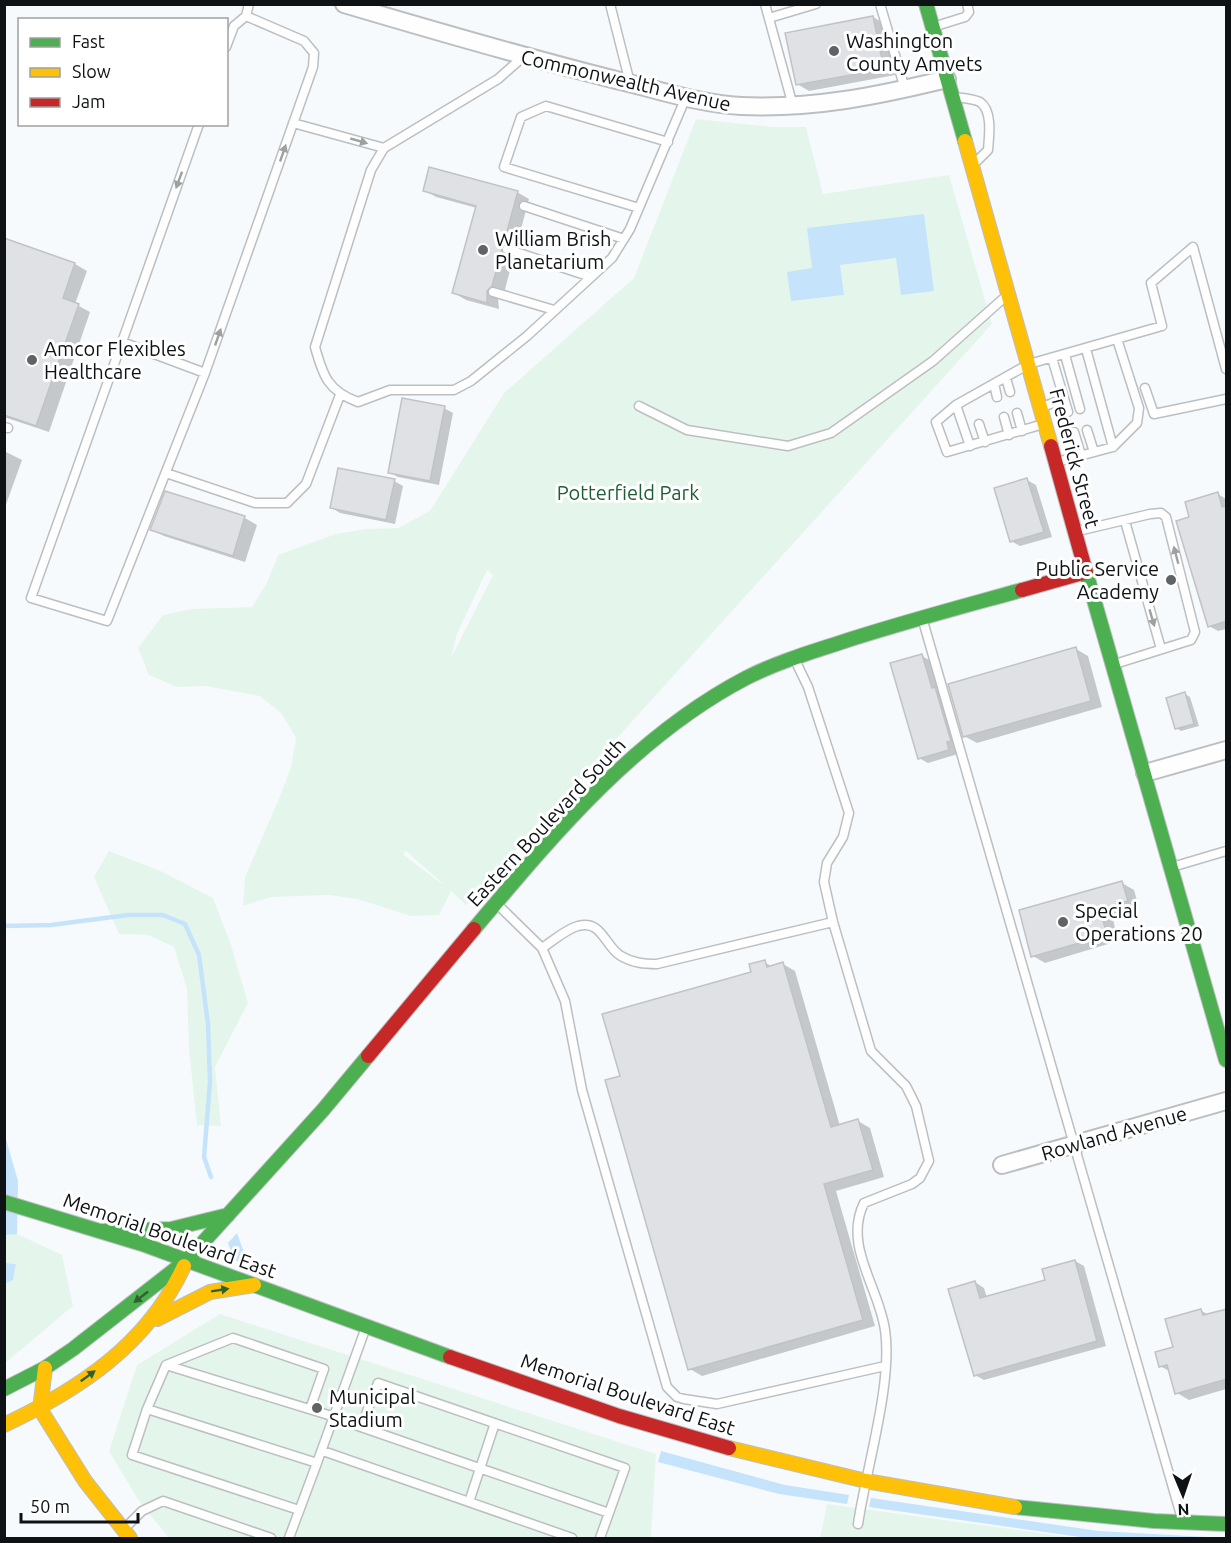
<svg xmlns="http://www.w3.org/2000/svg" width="1231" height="1543" viewBox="0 0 1231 1543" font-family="Ubuntu,sans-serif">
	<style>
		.green { fill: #e4f6eb; fill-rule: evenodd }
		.water { fill: #c5e4fb }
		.shadow { fill: #0003 }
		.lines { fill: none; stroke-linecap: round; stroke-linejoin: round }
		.stream { stroke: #c5e4fb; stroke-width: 4.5 }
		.building { fill: #e0e1e5; stroke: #c1c2c5; stroke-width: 1.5 }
		.lane-casing { stroke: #bcbfc1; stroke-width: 11 }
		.street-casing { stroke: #bcbfc1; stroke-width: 20 }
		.fast-casing { stroke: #bcbfc1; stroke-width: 16 }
		.slow-casing { stroke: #bcbfc1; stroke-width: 16 }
		.jam-casing { stroke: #bcbfc1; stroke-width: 16 }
		.lane { stroke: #fefeff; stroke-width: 8 }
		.street { stroke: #fefeff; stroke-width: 16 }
		.fast { stroke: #4caf50; stroke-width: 14 }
		.slow { stroke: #ffc107; stroke-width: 14 }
		.jam { stroke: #c62828; stroke-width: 14 }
		.oneway { fill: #9ea0a1 }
		.oneway2 { fill: #2e6032 }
		.poi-dot { fill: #606366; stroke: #fff; stroke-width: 2 }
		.labels { text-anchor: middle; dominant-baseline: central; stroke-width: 6; stroke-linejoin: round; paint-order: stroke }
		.poi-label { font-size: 20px; fill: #0f1215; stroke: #fff; text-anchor: start }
		.street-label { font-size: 20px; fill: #0f1215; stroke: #fff }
		.park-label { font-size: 20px; fill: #1e5e36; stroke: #fff }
	</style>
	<rect width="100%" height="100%" fill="#f7fafd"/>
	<!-- green -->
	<path class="green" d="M696 119 773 127H806L823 194 949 175 992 324 466 905 451 891 439 915 411 916 357 899 329 895 271 897 243 906 245 877 281 794 291 767 296 738 282 714 260 696 205 686 177 687 149 675 138 648 163 615 192 609 252 607 267 583 278 555 336 534 365 529 398 528 430 511 504 393 634 278ZM487 570 493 575 451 658 457 634ZM405 850 442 883V884L404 855Z
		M109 851 163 872 213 898 231 945 248 1003 215 1067 221 1126 197 1125 189 1050 187 989 174 947 148 935 119 934 94 877Z
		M5 1234H17L62 1255 73 1306 5 1363V1284L13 1279 16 1264 6 1263Z
		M220 1314 656 1454 651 1538H169L139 1501 109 1451 137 1365Z
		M827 1504 1076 1538H820Z"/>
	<!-- water -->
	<path class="water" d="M924 214 934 291 901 295 896 258 840 265 844 295 791 301 787 272 812 268 807 228Z
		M4 1132 18 1181 17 1234 5 1235 6 1263 16 1264 13 1280 5 1284Z
		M237 1233 248 1264 234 1260 228 1243Z
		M661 1451 785 1485 849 1495 847 1504 779 1494 658 1462Z
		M871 1498 1099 1531 1226 1538H1087L869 1507Z"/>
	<!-- shadow -->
	<path class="shadow" d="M873 17 885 24 895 75 809 91 797 84Z
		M424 190 517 192 529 199 504 293 498 298 499 309 466 300 454 293 477 208 436 197Z
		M4 240 75 264 87 271 75 304 90 312 49 432 4 417Z
		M444 408 453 413 439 485 398 477 389 472Z
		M4 451 22 460 4 510Z
		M1027 480 1036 485 1052 537 1020 546 1011 541Z
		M394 481 403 486 395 524 340 513 332 508Z
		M166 493 245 518 257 525 245 562 164 536 152 530Z
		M1218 494 1226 499V629L1218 631 1209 626 1191 518Z
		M1076 649 1088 656 1102 707 977 743 964 736Z
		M922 656 931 661 958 754 928 763 919 758Z
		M1185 694 1190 697 1199 726 1181 731 1176 728Z
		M1122 883 1134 890 1139 908 1112 915 1118 941 1045 963 1033 956Z
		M764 962 773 967 783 964 795 971 840 1126 858 1121 870 1128 884 1177 836 1191 875 1326 702 1376 690 1369 622 1077Z
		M1075 1261 1084 1266 1106 1346 984 1380 975 1375V1282L984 1288 987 1298 1047 1281Z
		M1200 1310 1209 1315 1226 1310V1389L1189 1400 1177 1393 1171 1372 1160 1366Z"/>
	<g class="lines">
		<!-- stream -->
		<path class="stream" d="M4 926 51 925 128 915H163L185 924 199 955 208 1024 210 1082 204 1157 211 1177"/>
	</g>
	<!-- building -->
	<path class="building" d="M873 16 884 69 796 85 785 33Z
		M429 167 518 191 492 286 487 291V303L452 293 476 206 423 191Z
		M4 238 75 263 63 298 79 304 36 426 4 415Z
		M402 398 445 406 430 481 388 473Z
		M338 468 395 479 386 520 330 508Z
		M1027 478 1044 532 1010 542 994 488Z
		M165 491 245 516 233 556 150 530Z
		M1218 492 1222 507 1227 506V621L1208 627 1176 521 1189 517 1185 502Z
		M1076 647 1091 701 963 737 948 684Z
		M922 654 932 688 935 687 951 741 947 742 949 750 918 759 890 663Z
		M1185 692 1194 724 1175 729 1166 698Z
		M1122 881 1128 901 1100 909 1107 935 1031 957 1019 910Z
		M765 960 767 967 783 962 831 1127 858 1119 873 1170 824 1184 863 1320 688 1370 605 1080 620 1076 602 1014 751 972 749 964Z
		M1075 1260 1097 1341 974 1376 948 1289 975 1281 980 1298 1045 1280 1042 1269Z
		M1201 1309 1203 1315 1227 1309V1379L1175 1394 1167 1365 1159 1367 1155 1352 1173 1347 1165 1319Z"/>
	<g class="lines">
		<!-- lane casing -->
		<g class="lane-casing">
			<path id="lane" d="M610 4 630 83
				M765 4 793 106
				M880 4 905 89
				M769 18 816 4
				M936 26 965 17 969 12 967 4
				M226 47 234 26 246 16 249 4
				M523 57 498 79 384 148 371 170 315 347C323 376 328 391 358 402L390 390H454L471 381 527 336 612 258 630 229 686 97
				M955 97C963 98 974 99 980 102 993 111 989 137 988 150L974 164
				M293 123 384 148
				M199 124 122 342 205 373 313 67 314 53 304 41 246 16
				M524 206 624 239
				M639 208 504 167 521 117 546 106 668 142
				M507 249 591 277
				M493 292 554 310
				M122 342 31 598 107 621 205 373
				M1065 355 1080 409
				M1052 358 1068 412
				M1006 378 1010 392
				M994 384 997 397
				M1145 388 1154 414 1226 399
				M956 405 970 446
				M639 406 687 430 788 446 831 433 933 361 1005 297
				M1042 407 1064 399
				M1017 413 1022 431
				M1004 417 1009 435
				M979 424 985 442
				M1040 425 947 452 936 422 956 405 1029 364 1162 326 1151 283 1193 247 1226 369
				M4 427 8 428
				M1087 430 1094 452
				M1074 432 1081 455
				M1113 447 1137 423 1139 408 1117 339
				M1057 462 1113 447 1086 349
				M166 473 255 503H287L306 484 340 395
				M1125 521 1161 649
				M1078 531 1150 514 1161 513 1166 517 1195 632 1191 640 1115 664
				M923 621 1182 1519
				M795 660 808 687 849 813 843 837 827 863 824 882 833 922 871 1051 906 1086 916 1106 929 1161 920 1178 912 1184 864 1203C843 1246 879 1287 885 1330 893 1382 866 1469 858 1524
				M1172 867 1226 851
				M497 904 542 948 565 1001 582 1090 667 1387 677 1397 684 1399 717 1404 885 1366
				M542 948C553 941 566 929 578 926 602 919 605 947 621 956 633 963 644 964 657 964L833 922
				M166 1365 335 1417 361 1427 609 1513 625 1468 378 1383 361 1427
				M147 1409 317 1463 366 1327
				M323 1451 572 1538
				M469 1502 495 1423
				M299 1510 132 1455 147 1409 166 1365 233 1338 324 1369 310 1409
				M125 1528 142 1511 163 1501 271 1538
				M289 1538 317 1463
				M600 1538 609 1513"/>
		</g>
		<!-- street casing -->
		<g class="street-casing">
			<path id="street" d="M344 4C435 31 525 57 616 80 656 89 699 104 741 106 814 109 877 96 947 79
				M1145 773 1226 750
				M1002 1165 1226 1101"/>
		</g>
		<!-- fast casing -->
		<g class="fast-casing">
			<path id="fast" d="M926 4 965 141
				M1086 572 1226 1060
				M474 929C554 834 635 736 746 678 775 663 808 653 839 643 900 623 961 607 1022 590
				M4 1202 142 1244 450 1357
				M101 1231 171 1229 228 1215
				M4 1389 45 1368 73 1349 187 1260 323 1110 368 1056
				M1015 1507 1154 1521 1226 1524"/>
		</g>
		<!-- slow casing -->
		<g class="slow-casing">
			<path id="slow" d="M965 141 1051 446
				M157 1319 210 1292 254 1285
				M45 1368 40 1409 85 1481 130 1538
				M4 1425C80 1389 148 1344 184 1266
				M729 1448 866 1481 1015 1507"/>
		</g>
		<!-- jam casing -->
		<g class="jam-casing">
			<path id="jam" d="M1022 590 1086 572 1051 446
				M368 1056 474 929
				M450 1357 619 1416 729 1448"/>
		</g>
		<!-- lane -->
		<use href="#lane" class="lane"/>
		<!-- street -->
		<use href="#street" class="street"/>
		<!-- fast -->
		<use href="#fast" class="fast"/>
		<!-- slow -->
		<use href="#slow" class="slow"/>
		<!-- jam -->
		<use href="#jam" class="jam"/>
	</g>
	<!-- one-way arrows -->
	<defs><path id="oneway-solid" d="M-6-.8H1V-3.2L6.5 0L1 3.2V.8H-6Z" transform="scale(1.5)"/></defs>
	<g class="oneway">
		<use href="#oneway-solid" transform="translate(359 141) rotate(16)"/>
		<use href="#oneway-solid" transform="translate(283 153) rotate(-71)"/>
		<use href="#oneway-solid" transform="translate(179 180) rotate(110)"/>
		<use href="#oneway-solid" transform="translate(218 337) rotate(-71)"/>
		<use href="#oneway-solid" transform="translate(1176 555) rotate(-105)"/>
		<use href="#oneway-solid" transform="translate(1152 618) rotate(74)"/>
	</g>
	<g class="oneway2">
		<use href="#oneway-solid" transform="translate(220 1290) rotate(-9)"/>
		<use href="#oneway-solid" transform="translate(141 1297) rotate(142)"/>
		<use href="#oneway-solid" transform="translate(88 1376) rotate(-36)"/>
	</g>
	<!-- markers -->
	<g class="poi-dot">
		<circle cx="834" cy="51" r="6"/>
		<circle cx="483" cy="250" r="6"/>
		<circle cx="32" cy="360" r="6"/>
		<circle cx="1171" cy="580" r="6"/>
		<circle cx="1063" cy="922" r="6"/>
		<circle cx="317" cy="1408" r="6"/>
	</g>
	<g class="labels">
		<!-- poi labels -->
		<g class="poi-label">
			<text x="846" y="40">Washington<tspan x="846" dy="23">County Amvets</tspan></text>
			<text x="495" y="238">William Brish<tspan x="495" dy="23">Planetarium</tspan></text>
			<text x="44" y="348">Amcor Flexibles<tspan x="44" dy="23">Healthcare</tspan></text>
			<text x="1159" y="568" text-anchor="end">Public Service<tspan x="1159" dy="23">Academy</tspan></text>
			<text x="1075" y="910">Special<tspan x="1075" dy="23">Operations 20</tspan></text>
			<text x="329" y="1396">Municipal<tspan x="329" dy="23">Stadium</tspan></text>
		</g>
		<!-- street labels -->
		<g class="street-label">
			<text transform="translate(626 80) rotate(13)">Commonwealth Avenue</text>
			<text transform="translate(1075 458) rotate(75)">Frederick Street</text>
			<text transform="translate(546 822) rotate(-47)">Eastern Boulevard South</text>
			<text transform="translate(1114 1133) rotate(-16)">Rowland Avenue</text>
			<text transform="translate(170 1235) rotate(19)">Memorial Boulevard East</text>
			<text transform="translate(628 1394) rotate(18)">Memorial Boulevard East</text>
		</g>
		<!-- park labels -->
		<g class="park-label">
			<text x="628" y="492">Potterfield Park</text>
		</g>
	</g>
	<!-- border -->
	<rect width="1231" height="1543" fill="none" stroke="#0f1215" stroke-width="12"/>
	<!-- legend -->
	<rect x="18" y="18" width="210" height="108" fill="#ffffff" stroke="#9fa0a1" stroke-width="1.5"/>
	<rect x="30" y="38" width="30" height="9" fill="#4caf50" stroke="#9fa0a1" stroke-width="1.5"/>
	<text x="72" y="48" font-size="18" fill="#0f1215">Fast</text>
	<rect x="30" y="68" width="30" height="9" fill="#ffc107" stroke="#9fa0a1" stroke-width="1.5"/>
	<text x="72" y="78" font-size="18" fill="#0f1215">Slow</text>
	<rect x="30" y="98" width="30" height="9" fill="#c62828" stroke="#9fa0a1" stroke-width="1.5"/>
	<text x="72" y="108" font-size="18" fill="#0f1215">Jam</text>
	<!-- north arrow -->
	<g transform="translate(1183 1495) rotate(178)" stroke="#ffffff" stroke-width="4.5" paint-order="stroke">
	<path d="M0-4.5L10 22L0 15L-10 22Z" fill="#0f1215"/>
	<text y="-9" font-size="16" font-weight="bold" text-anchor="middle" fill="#0f1215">N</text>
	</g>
	<!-- scale -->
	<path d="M21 1513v9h117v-9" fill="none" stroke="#0f1215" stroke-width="3"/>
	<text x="30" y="1513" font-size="18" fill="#0f1215" stroke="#ffffff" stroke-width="4.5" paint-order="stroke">50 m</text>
</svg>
